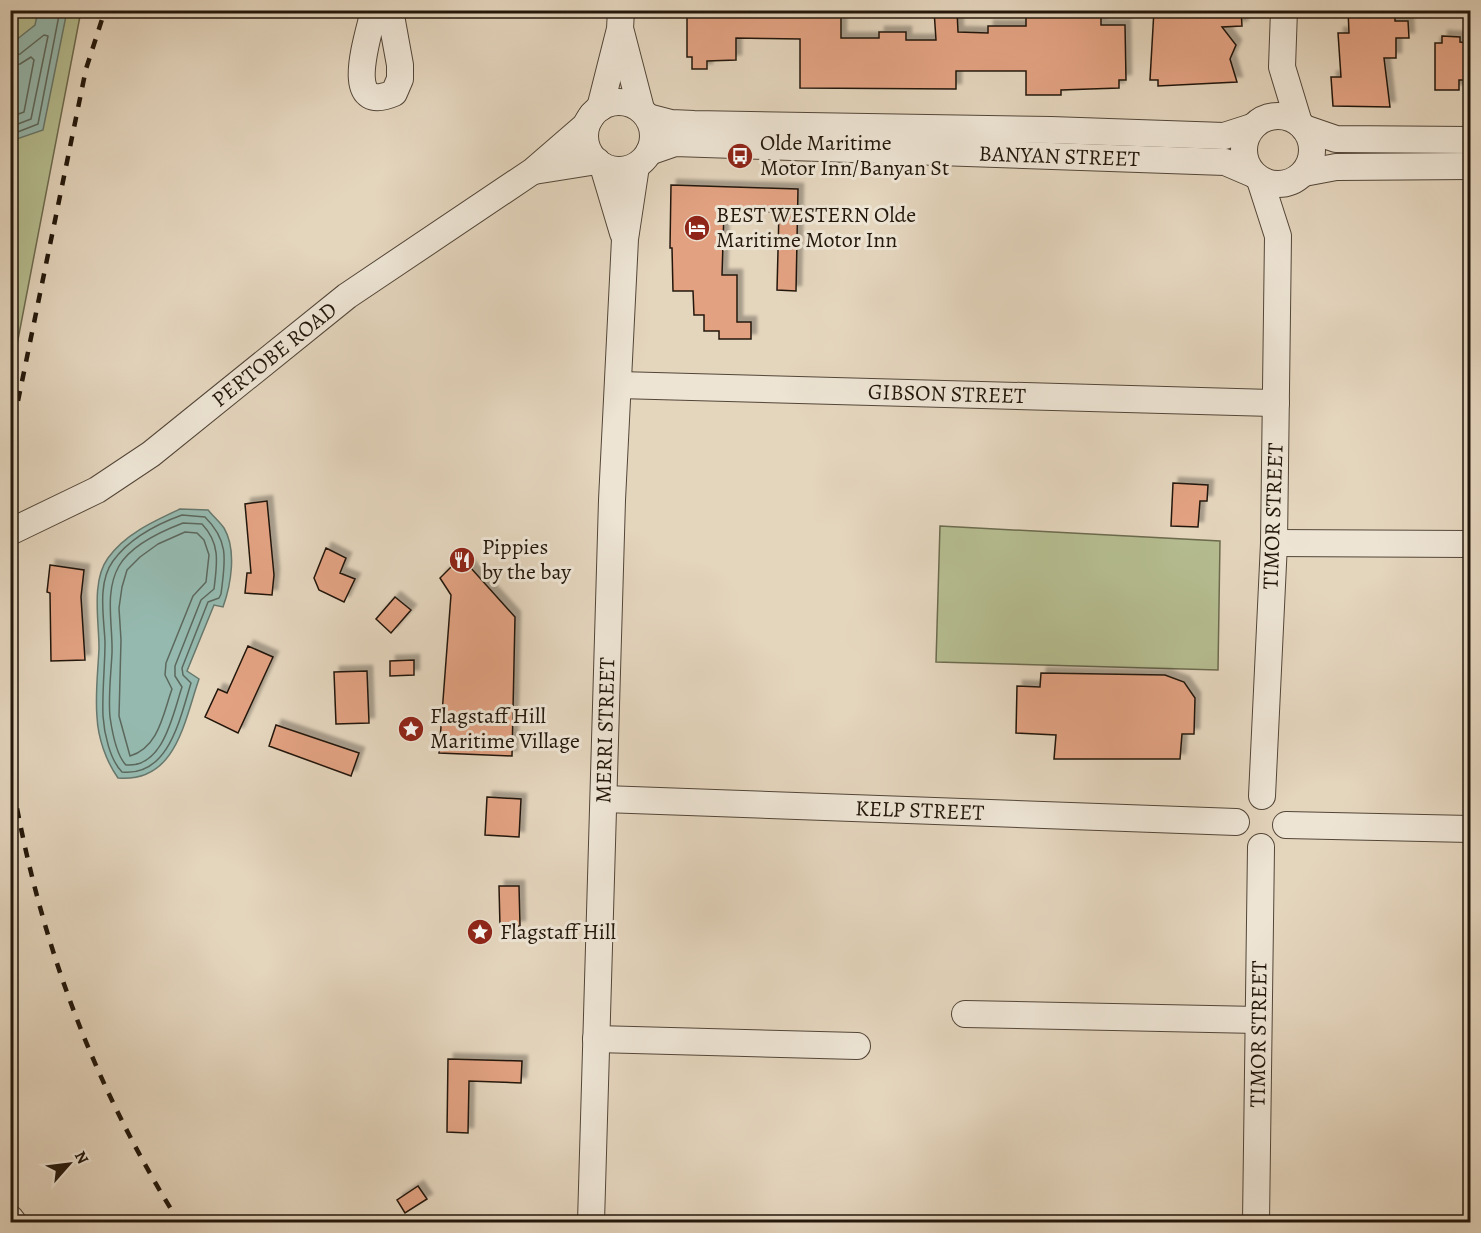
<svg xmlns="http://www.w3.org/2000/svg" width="1481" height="1233" viewBox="0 0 1481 1233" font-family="Alegreya,serif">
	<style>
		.green { fill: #b5bd90; stroke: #6c6a4e; stroke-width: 1.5 }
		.water { fill: #95b9af; stroke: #67786d; stroke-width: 1.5 }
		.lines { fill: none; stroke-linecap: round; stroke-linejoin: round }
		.shore { stroke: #5c685d; stroke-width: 1.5 }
		.building { fill: #e2a282; stroke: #23170b; stroke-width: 1.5; filter: url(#shadow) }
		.minor-casing { stroke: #534638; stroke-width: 28 }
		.minor { stroke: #ede4d4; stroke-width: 26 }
		.rail { stroke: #23170b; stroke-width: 4.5; stroke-dasharray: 10 10; stroke-linecap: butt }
		.labels { text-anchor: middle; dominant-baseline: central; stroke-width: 6; stroke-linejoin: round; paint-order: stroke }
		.poi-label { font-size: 22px; fill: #23170b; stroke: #ede4d4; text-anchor: start }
		.street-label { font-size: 22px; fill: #23170b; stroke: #ede4d4 }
	</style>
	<defs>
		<filter id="shadow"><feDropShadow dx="5.5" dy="-5.5" stdDeviation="1.5" flood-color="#0004"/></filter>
	</defs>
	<rect width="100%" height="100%" fill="#e4d5bd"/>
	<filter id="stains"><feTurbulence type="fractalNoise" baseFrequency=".00333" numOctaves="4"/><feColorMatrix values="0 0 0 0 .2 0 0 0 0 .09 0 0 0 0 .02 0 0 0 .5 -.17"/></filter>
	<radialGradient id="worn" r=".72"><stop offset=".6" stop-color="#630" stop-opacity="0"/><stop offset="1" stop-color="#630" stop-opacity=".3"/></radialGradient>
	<!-- green -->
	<path class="green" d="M11 11H81L11 376Z
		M940 526 1220 541 1218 670 936 662Z"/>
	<!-- water -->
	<path class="water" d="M38 11H67L43 130 11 141V44L35 25Z
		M180 509 208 510C213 516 220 522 224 528 237 550 231 585 223 607L214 605 187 671 199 679C184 722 176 783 118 778 106 761 98 738 97 717 95 695 98 671 99 648 99 621 91 581 108 558 125 534 154 521 180 509Z"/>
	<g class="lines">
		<!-- shore -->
		<path class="shore" d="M10 56 20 54 44 35 48 36 31 119 10 127
			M10 65 20 64 31 57 34 60 24 112 10 117
			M10 135 38 124 60 10
			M182 515 205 517C230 542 225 561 221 594L219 598 208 602 182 668 183 675 191 683C180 718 169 777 122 772 110 760 104 733 103 716 102 692 105 667 105 642 104 617 97 583 113 561 129 539 157 524 182 515Z
			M183 523 202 524C221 544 217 564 214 589L201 600 175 666V676L182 687C173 713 164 768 126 765 116 755 112 731 110 717 108 697 111 674 112 653 113 625 104 592 119 566 131 545 162 531 183 523Z
			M185 532 197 533 204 540 209 555 206 582 193 596 166 663 165 675 172 689C163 714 159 747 130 756L119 716 121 640 119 608 122 587 127 570 140 557 158 544Z"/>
	</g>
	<!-- building -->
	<path class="building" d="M687 10H841V38H879V32H906V40H936L934 10H957L958 32 988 33V26H1026V10H1101V25H1125L1126 80H1119V88L1061 90V95H1026V71H956V89L800 88V39L736 38V60L707 61V69H692V57H687Z
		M1154 10H1241L1242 26 1222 27 1236 45 1230 59 1237 82 1158 86V80H1150Z
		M1348 10H1395V21H1408L1409 38H1396V58H1384L1390 107 1333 106 1331 77H1341L1338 33H1349Z
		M1442 36 1460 37V42L1468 43V80H1459V90H1435V43H1442Z
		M671 185 798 189 796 291 777 290 779 212 724 211 722 275H737V322H751V339H719V331H704V315H694L693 291H673L672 248H670Z
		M1173 483 1208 485 1207 501H1200L1198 527 1171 526Z
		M267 501 274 575 272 595 245 593 247 573H251L245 504Z
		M326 548 346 558 340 573 355 579 344 602 319 590 314 578Z
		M461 557 515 617 512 756 439 753 451 595 440 578Z
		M50 565 84 570 81 597 85 660 51 661 50 593 47 592Z
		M395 597 411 610 391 633 376 619Z
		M248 646 273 657 238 733 205 717 218 689 227 693Z
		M414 660V675L390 676V661Z
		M367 671 369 723 336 724 334 672Z
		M1041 673 1165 675 1184 682 1195 698 1194 734H1182L1180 759H1054L1056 735 1016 733 1017 686 1040 687Z
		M276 725 359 753 351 776 269 746Z
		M487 797 521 799 519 837 485 835Z
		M499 886H519L520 926 500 927Z
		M448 1059 522 1061 521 1083 469 1081 468 1133 447 1132Z
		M418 1186 427 1199 405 1213 397 1200Z"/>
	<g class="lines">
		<!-- minor casing -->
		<g class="minor-casing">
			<g id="minor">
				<path d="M374 10C370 32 339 117 394 93L400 79V65L390 10"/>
				<path d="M1284 10 1282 67 1299 123"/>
				<path d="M621 32 641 109"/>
				<circle cx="619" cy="136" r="34"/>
				<path d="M600 108 620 29 621 10"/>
				<circle cx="1278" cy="150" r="34"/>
				<path d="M648 117 671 123 694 124 1051 130 1224 136 1252 127"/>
				<path d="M1304 128 1336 139 1470 140"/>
				<path id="s1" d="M649 152 675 143 1225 162 1253 174"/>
				<path d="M603 166 623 233"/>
				<path d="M534 171 597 161"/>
				<path d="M1304 173 1336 167 1470 166"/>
				<path d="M1260 180 1278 236 1274 543 1262 796"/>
				<path id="s2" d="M619 385 1276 403"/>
				<path id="s3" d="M10 532 97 490 151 454 347 296 533 171 585 126 592 115"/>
				<path d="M1274 543 1470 544"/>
				<path id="s4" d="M604 799 1236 822"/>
				<path d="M1286 825 1470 829"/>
				<path d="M965 1014 1258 1020"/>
				<path d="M596 1039 857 1046"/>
				<path d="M10 1218 13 1222"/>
				<path id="s5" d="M591 1222 612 500 625 239 636 166"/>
				<path id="s6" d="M1256 1222 1261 847"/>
			</g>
		</g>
		<!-- minor -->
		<use href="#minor" class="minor"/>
		<!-- rail -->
		<path class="rail" d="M10 440 86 69 105 10
			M10 769C37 934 90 1080 179 1222"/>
	</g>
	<!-- icons -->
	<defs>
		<g id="bus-disc" transform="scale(1.35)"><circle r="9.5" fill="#8f2418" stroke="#ede4d4"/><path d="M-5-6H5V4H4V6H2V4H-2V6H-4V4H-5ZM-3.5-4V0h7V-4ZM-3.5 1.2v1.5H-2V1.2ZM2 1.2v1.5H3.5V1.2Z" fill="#fff"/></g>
		<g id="hotel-disc" transform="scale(1.35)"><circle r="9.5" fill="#8f2418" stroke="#ede4d4"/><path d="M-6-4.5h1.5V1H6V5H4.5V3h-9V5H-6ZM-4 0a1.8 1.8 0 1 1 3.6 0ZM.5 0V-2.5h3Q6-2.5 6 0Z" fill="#fff"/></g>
		<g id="restaurant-disc" transform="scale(1.35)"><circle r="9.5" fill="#8f2418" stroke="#ede4d4"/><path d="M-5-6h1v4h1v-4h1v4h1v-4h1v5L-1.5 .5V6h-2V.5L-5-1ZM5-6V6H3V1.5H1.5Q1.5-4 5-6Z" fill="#fff"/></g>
		<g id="sight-disc" transform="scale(1.35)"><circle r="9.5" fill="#8f2418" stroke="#ede4d4"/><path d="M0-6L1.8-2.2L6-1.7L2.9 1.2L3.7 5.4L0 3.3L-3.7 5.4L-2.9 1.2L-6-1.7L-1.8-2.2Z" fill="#fff"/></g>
	</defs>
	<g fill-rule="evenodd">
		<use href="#bus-disc" x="740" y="156"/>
		<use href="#hotel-disc" x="697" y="228"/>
		<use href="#restaurant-disc" x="462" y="560"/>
		<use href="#sight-disc" x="411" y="729"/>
		<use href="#sight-disc" x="480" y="932"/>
	</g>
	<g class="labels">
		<!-- poi labels -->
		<g class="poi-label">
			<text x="760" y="143">Olde Maritime<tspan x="760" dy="25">Motor Inn/Banyan St</tspan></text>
			<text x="716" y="215">BEST WESTERN Olde<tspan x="716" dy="25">Maritime Motor Inn</tspan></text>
			<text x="482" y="547">Pippies<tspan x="482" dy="25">by the bay</tspan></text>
			<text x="430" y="716">Flagstaff Hill<tspan x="430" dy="25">Maritime Village</tspan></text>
			<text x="500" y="932">Flagstaff Hill</text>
		</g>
		<!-- street labels -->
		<g class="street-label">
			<text stroke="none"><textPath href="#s1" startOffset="412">BANYAN STREET</textPath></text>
			<text stroke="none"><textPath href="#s3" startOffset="320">PERTOBE ROAD</textPath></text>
			<text stroke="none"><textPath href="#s2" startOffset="328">GIBSON STREET</textPath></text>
			<text transform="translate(1273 516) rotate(-88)">TIMOR STREET</text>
			<text stroke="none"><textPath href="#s5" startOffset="492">MERRI STREET</textPath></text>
			<text stroke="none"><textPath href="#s4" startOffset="316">KELP STREET</textPath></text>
			<text stroke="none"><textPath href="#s6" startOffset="188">TIMOR STREET</textPath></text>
		</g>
	</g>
	<!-- margin -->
	<rect width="1481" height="1233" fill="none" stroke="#e4d5bd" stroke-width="36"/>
	<rect x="12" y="12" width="1457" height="1209" fill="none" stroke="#23170b" stroke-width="3"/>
	<rect x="18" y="18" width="1445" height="1197" fill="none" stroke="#23170b" stroke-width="1.5"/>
	<!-- north arrow -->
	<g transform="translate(69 1164) rotate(62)" stroke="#ede4d4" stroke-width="4.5" paint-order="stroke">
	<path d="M0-4.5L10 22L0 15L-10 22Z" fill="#23170b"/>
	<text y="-9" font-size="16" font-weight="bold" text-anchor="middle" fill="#23170b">N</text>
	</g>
	<rect width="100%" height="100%" filter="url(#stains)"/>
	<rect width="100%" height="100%" fill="url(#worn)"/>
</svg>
